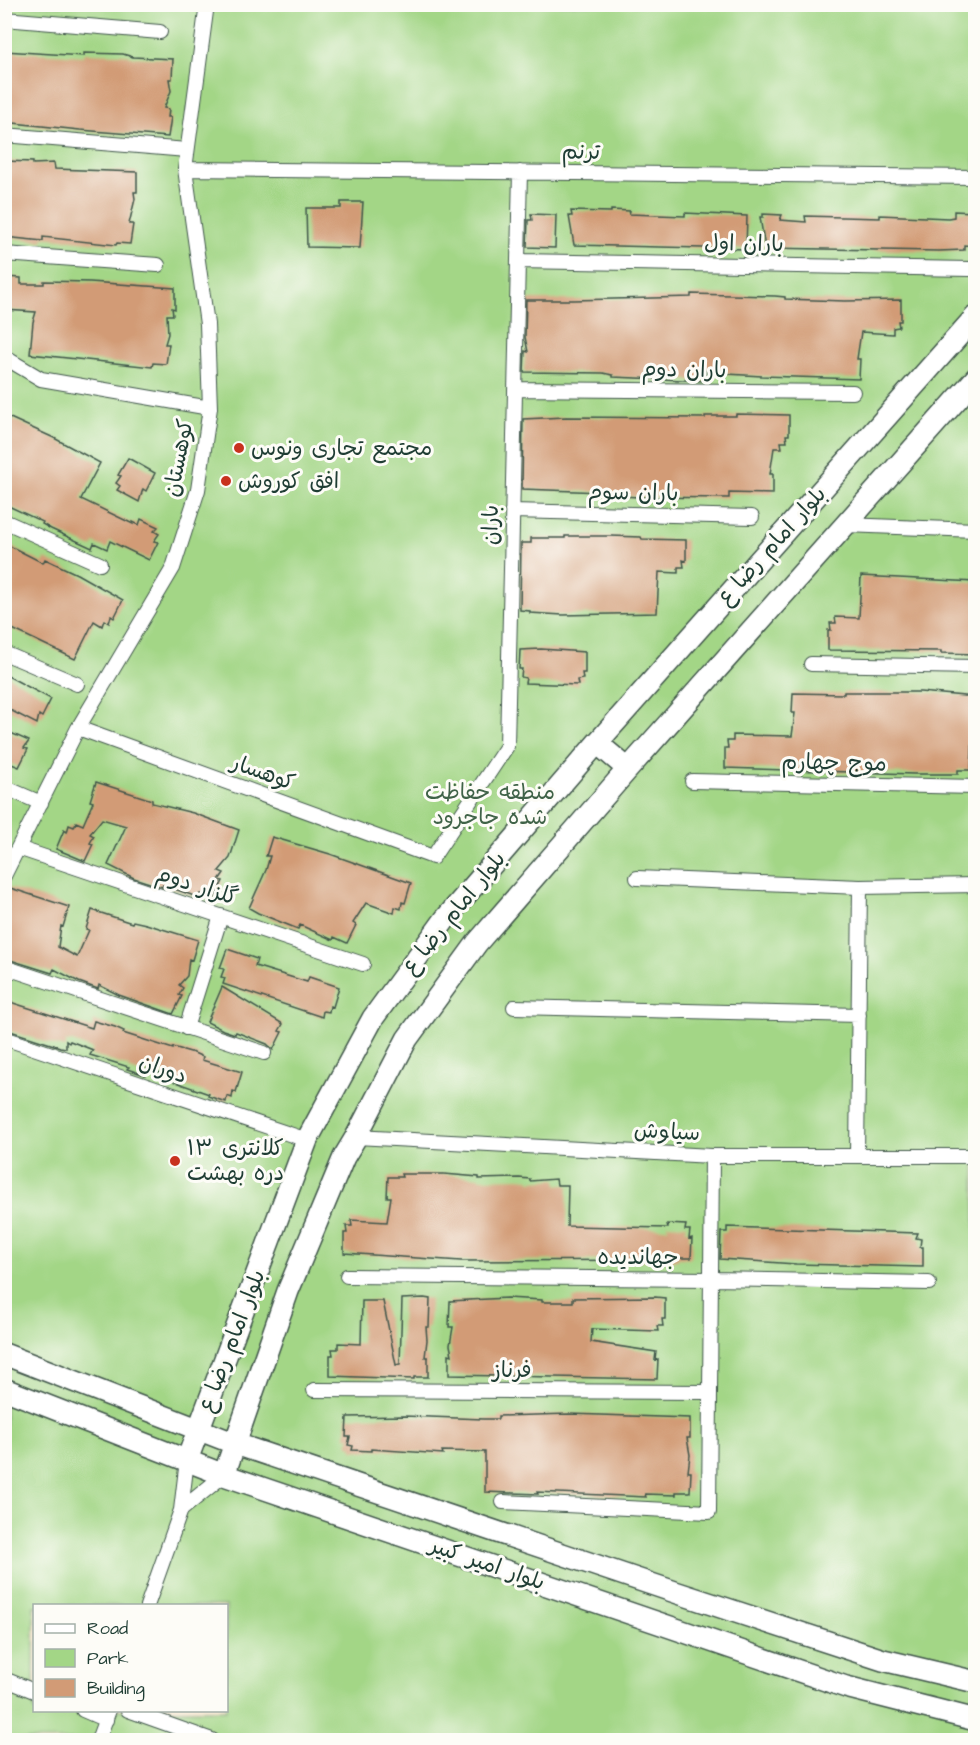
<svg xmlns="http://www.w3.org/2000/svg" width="980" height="1745" viewBox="0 0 980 1745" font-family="'Architects Daughter','Playpen Sans Arabic',sans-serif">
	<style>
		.green { fill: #a3d686; stroke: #618a5d; stroke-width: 1.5; fill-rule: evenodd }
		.building { fill: #d29b76 }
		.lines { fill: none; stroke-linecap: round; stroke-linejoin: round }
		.minor-casing { stroke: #3f554a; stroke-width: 16 }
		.primary-casing { stroke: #3f554a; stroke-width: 24 }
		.minor { stroke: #fff; stroke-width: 14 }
		.primary { stroke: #fff; stroke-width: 21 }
		.poi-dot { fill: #c8321e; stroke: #fdfcf7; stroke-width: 2 }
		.labels { text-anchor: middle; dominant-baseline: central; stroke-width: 6; stroke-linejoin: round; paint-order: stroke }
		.street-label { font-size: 22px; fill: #1f3d34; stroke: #fdfcf7 }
		.poi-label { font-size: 22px; fill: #1f3d34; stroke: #fdfcf7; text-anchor: start }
		.park-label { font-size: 22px; fill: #406348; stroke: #fdfcf7 }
	</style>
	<rect width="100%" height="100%" fill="#fdfcf7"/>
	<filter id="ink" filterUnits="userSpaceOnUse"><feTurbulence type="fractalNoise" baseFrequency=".0167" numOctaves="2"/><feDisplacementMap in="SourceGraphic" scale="12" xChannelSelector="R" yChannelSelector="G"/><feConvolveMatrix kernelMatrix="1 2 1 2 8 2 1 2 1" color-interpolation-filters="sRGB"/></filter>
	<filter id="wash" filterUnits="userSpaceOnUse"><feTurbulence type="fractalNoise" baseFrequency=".008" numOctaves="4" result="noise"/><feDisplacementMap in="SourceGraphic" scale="24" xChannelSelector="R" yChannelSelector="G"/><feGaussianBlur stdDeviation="1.35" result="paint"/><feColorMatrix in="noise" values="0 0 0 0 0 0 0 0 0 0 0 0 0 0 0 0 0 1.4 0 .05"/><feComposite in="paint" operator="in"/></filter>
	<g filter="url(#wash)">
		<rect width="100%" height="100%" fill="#f3e0c5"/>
		<!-- green -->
		<path class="green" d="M5 5H975V1740H5ZM34 1606H226V1710H34Z"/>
		<g id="blocks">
			<!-- building -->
			<path class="building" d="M4 51 84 56V53L123 54 133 57 173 59 172 79H169L171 91 164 108 169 109 168 117H171L168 137 80 130 4 122Z
				M4 161 33 162V164L54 163 55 169 137 172V192H134L135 199 129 224H133L130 244 117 243 116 245 43 237V241L4 237Z
				M341 202H363L360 248 307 247 306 208H341Z
				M611 210 630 211 629 214 685 216V213L747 216 746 249 574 245 569 216H572L571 211 611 212Z
				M954 211 973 212 971 217 975 218V246L964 245V250L939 251 765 248 760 217H763V214L782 215 780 220 806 222 805 216 880 218V215L948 218 954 217Z
				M531 214 556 215 555 248 527 247 528 220H532Z
				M4 277 21 278V284H44V281L90 282 175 288V309L172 308 173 315H167L168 334 165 344H169L166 364 153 363 152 367 30 354 33 322 36 312 4 310Z
				M691 294 775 296 785 297V299L845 301 901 300V321H898L899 327 893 328V334L861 332 857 359H860L859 379 762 376 727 374 726 371 706 370V381L613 377V375L603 373 524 372 525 351 528 352 525 337 526 300H574L691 297Z
				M736 414 789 415V435H786L787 442H781L782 448H774L770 474H773V494L729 493V498L639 497 603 495 602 492 522 489 523 419 566 417 705 418V416H736Z
				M8 417 54 438 100 463 81 499 133 524V522L139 525 141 519 158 527 154 531 159 534 154 541 158 542 149 560 110 541 107 549 94 543 92 548 51 529 42 524 43 522 4 504V423Z
				M128 458 155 473 146 491 143 489 139 502 117 490 120 486 116 483 121 476 118 475Z
				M565 536H611L641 537 642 539 686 540V561L683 560 684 567H678V573L659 572 657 613 563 615 530 613V611L520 610 521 543H531V538H565Z
				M4 543 43 563 45 559 77 574 123 600 114 618 111 616 109 623 104 620 102 626 94 621 75 659 4 625Z
				M861 576 975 582V654L941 653V651L828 650V630H831L830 623H836L835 617 859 618Z
				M541 649 585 652V673H582L583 679 577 680 578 685 525 683 526 678 521 677 522 669H519L520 650Z
				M4 674 51 699 42 717 39 715 37 724 4 707Z
				M844 692H920L975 697V730H973L971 770H958V774H914L725 768V748H728L727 741H733V735L792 736 795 713H792L793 693 844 694Z
				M4 730 29 741 24 748 28 749 19 767 4 761Z
				M96 782 152 800V803L193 813 239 830 230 858 219 871 224 873 219 880 223 881 214 899 201 894 200 898 163 885 162 887 134 878 108 865 126 826 102 819 90 834 94 836 90 843 93 844 85 861 56 849 64 830 67 832 69 825 74 827 76 822 83 825 93 802 90 801Z
				M272 837 330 854 411 883 405 903 402 902 401 909 395 907 394 913 366 903 353 923 356 925 347 943 334 937 333 940 300 925 298 929 258 913 249 908 266 870 270 856H266Z
				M4 886 69 907 63 927 61 926 58 947 77 957 89 930 86 929 92 910 132 923 133 921 146 924 198 940 192 960 189 959 187 976 179 985 183 988 179 995 182 996 173 1014 119 995 99 985 98 989 79 982 54 969 52 973 4 958Z
				M227 949 257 959 255 966 307 982 309 977 339 987 333 1007 330 1006 329 1012 323 1011 322 1017 223 984 225 978 221 977 224 969 220 968Z
				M222 987 283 1024 279 1031 282 1032 273 1050 267 1044 236 1032 235 1034 223 1030 207 1022Z
				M7 1001 92 1028 94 1021 115 1027 124 1031 123 1033 173 1049V1047L194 1053 203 1057 202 1060 242 1072 236 1092 233 1091 232 1098 227 1096 226 1102 208 1096 209 1094 169 1080 172 1076 147 1069 145 1075 127 1069 129 1067 90 1055 93 1050 70 1041 69 1043 66 1041V1048L60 1047 4 1029V1010Z
				M401 1174H444L479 1177V1179L519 1178 530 1179V1181L556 1179 557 1185H568L567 1226 668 1228 667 1224 686 1225 685 1230H690L689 1239 692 1238 691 1258H678V1260L461 1261 344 1253V1233H347L346 1226H352L351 1220 387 1222 391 1197H387L388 1177H402Z
				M727 1227 918 1233 916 1238 921 1239 920 1247H923V1267L796 1264 720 1259 721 1232H727Z
				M655 1297 665 1298V1319H662L663 1326H657L658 1331 592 1329 591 1342 656 1352 655 1360 658 1359 657 1379 449 1375V1354L452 1355 450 1345 453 1327H449L450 1301 507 1298 542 1300V1302H573V1298Z
				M424 1298 430 1299 429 1327H426L427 1340 425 1357H428V1377H414V1379L330 1376V1355H333L332 1349H338V1343L361 1344 362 1301H383L396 1365 400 1364 402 1299Z
				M570 1414 690 1418V1438H687L690 1455 688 1472H691L690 1492H676V1495L645 1494 646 1497 537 1492 538 1494 485 1492V1452L442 1451 443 1454 371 1449V1451L352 1450 353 1446 348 1445 350 1437H346L347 1417 404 1416 483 1419H498V1416Z"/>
		</g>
	</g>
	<g filter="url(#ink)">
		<use href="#blocks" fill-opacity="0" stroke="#3f554a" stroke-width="1.5"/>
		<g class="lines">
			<!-- minor casing -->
			<g class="minor-casing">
				<path id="minor" d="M4 19 160 32
					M4 135 187 150
					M185 169 976 177
					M4 254 158 265
					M518 261 970 269
					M4 357 41 379 210 408
					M515 389 853 392
					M512 511 752 517
					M4 521 100 564
					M845 525 976 530
					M4 653 77 684
					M811 664 976 667
					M78 728 433 857 507 746 520 172
					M692 781 976 787
					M4 787 41 803
					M18 848 363 964
					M4 876 78 728 173 568 198 490 210 408 207 324 185 169 207 4
					M637 878 860 887 976 885
					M4 967 264 1053
					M514 1007 859 1015
					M186 1028 221 916
					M4 1038 307 1140
					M356 1137 712 1156H976
					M857 1156 860 887
					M347 1276 711 1279 929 1283
					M314 1390 710 1392
					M503 1502 709 1512 712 1156
					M181 1510 224 1475
					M147 1606 181 1510 187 1460
					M4 1679 34 1691
					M83 1710 106 1720
					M128 1710 212 1740
					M98 1740 109 1710"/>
			</g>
			<!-- primary casing -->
			<g class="primary-casing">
				<path id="primary" d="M597 743 628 769
					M4 1354 236 1444 675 1592 883 1660 976 1682
					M4 1389 224 1475 846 1687 976 1720
					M187 1460 307 1140 373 1018 446 918 597 743 976 316
					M224 1475 288 1291 344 1157 356 1137 407 1039 477 943 628 769 976 378"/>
			</g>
			<!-- minor -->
			<use href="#minor" class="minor"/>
			<!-- primary -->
			<use href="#primary" class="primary"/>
		</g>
	</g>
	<!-- markers -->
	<g class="poi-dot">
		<circle cx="239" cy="448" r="6"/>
		<circle cx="226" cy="481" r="6"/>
		<circle cx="175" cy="1161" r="6"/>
	</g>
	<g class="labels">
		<!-- street labels -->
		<g class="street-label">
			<text transform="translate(581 152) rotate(1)">ترنم</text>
			<text transform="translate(744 244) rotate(1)">باران اول</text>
			<text transform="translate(684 370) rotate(1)">باران دوم</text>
			<text transform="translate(179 458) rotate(-79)">کوهستان</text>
			<text transform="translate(633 493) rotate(1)">باران سوم</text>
			<text transform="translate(491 525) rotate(-89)">باران</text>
			<text transform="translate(772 546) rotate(-48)">بلوار امام رضا ع</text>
			<text transform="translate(834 763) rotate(1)">موج چهارم</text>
			<text transform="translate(263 773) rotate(20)">کوهسار</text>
			<text transform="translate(197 886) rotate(18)">گلزار دوم</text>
			<text transform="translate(454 913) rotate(-51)">بلوار امام رضا ع</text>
			<text transform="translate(163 1069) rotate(19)">دوران</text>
			<text transform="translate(667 1132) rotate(3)">سیاوش</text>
			<text x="638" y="1257">جهاندیده</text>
			<text transform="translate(232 1341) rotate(-69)">بلوار امام رضا ع</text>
			<text x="512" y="1370">فرناز</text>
			<text transform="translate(487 1564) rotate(19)">بلوار امیر کبیر</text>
		</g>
		<!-- poi labels -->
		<g class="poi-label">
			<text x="251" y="448">مجتمع تجاری ونوس</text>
			<text x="238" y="481">افق کوروش</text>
			<text x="187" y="1148">کلانتری ۱۳<tspan x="187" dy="25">دره بهشت</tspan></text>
		</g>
		<!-- park labels -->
		<g class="park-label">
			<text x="490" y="792">منطقه حفاظت<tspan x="490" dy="25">شده جاجرود</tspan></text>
		</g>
	</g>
	<!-- margin -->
	<rect width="980" height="1745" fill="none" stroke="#fdfcf7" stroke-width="24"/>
	<!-- legend -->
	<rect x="33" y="1604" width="195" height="108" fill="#fdfcf7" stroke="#a4b0a9" stroke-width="1.5"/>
	<rect x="45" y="1624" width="30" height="9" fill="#ffffff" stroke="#a4b0a9" stroke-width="1.5"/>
	<text x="87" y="1634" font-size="18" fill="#1f3d34">Road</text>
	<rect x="45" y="1649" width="30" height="18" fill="#a3d686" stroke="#a4b0a9" stroke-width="1.5"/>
	<text x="87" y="1664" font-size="18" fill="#1f3d34">Park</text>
	<rect x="45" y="1679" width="30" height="18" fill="#d29b76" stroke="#a4b0a9" stroke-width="1.5"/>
	<text x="87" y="1694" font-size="18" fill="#1f3d34">Building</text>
</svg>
